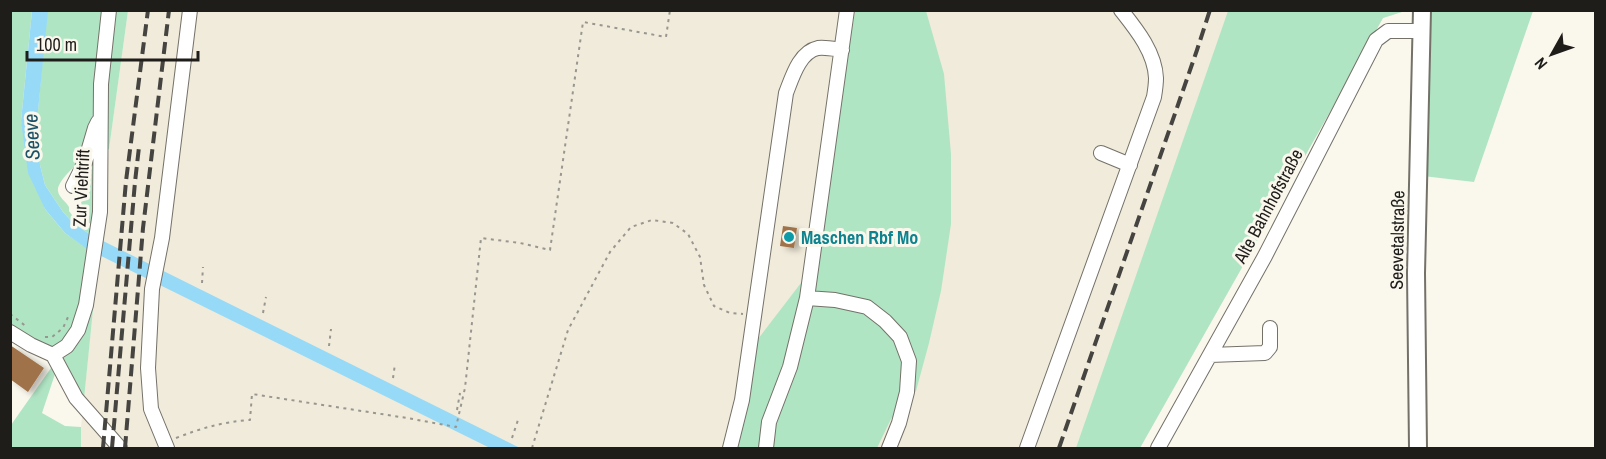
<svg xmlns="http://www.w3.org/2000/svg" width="1606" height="459" viewBox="0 0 1606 459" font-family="'Archivo Narrow',sans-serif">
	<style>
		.built { fill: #f0ebda }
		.green { fill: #b0e5c4 }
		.water { fill: #96daf7 }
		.building { fill: #9f7249; filter: url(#shadow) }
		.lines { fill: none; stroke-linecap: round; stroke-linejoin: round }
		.minor-casing { stroke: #747169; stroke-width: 16 }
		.major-casing { stroke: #747169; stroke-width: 20 }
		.path { stroke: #98968f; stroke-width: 2; stroke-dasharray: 3 4.5; stroke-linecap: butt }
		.minor { stroke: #fff; stroke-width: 14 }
		.major { stroke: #fff; stroke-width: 16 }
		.rail { stroke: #464440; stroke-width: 4; stroke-dasharray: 12 6; stroke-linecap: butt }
		.culture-dot { fill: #0f9aa8; stroke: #faf7ed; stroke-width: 2 }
		.labels { text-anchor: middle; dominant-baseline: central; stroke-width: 6; stroke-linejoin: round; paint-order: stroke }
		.street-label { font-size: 18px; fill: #1e1d1a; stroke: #faf7ed }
		.culture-label { font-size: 18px; font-weight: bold; fill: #0d838f; stroke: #faf7ed; text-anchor: start }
		.water-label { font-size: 20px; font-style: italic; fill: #1d5368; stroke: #faf7ed }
	</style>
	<defs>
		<filter id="shadow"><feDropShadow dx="5.5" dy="3" stdDeviation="3" flood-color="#0004"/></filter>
	</defs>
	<rect width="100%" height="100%" fill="#faf7ed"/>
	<!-- built -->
	<path class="built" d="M128 11H1405L1383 18 1140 448H81V427L109 149Z"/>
	<!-- green -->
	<path class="green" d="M10 11H32L21 121 45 209 65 233 91 251 85 299 69 336 58 346 49 348 41 345 11 325Z
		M47 11H128L109 149 97 153 94 226C87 223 78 212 81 203 83 197 87 195 89 186 91 175 91 164 92 152 83 158 56 181 58 191 59 198 66 201 69 207V211L75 219 92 230 91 235 73 223 63 212 45 185 40 165 37 121Z
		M855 11H926L944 74 951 154V224L941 291 929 343 916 391 891 419 877 448H737L758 339 814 266Z
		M1228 11H1405L1383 18 1140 448H1076Z
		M1430 11H1533L1474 182 1423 176Z
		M97 270 84 399 68 378 62 354Z
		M51 368 56 371 42 413 65 426 81 427V448H11V425Z"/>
	<!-- water -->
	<path class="water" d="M32 11H48L37 121 40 165 45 185 63 212 73 223 91 235 520 448H490L87 249 65 233 45 209 28 173 21 121Z"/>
	<!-- building -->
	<path class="building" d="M783 226 797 228 794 248 780 246Z
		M10 345 44 368 28 392 10 379Z"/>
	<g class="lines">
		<!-- minor casing -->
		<g class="minor-casing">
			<path id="minor" d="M1101 153 1130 165
				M73 186 85 162 95 128 98 122
				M807 298 835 300 867 307 885 321 900 337 909 361 907 392 899 423 889 448
				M10 332 31 345 53 355
				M53 355 67 346 78 330 86 305 100 212 101 84 109 10
				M53 355 76 398 120 448
				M1210 355 1265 353 1270 347V328
				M167 448 151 409 148 368 152 289 162 238 190 10
				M730 448 742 400 786 93C792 78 799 52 818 48 825 47 835 49 842 50
				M766 448 769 422 790 367 807 298 847 10
				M1027 448 1154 97C1155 91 1156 84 1156 78 1155 52 1136 29 1121 10
				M1158 448 1265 256 1376 40 1388 31H1421"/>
		</g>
		<!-- major casing -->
		<g class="major-casing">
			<path id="major" d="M1418 448 1416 273 1422 10"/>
		</g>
		<!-- path -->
		<path class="path" d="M75 198 80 216 86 222
			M202 283 203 267
			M263 313 266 297
			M10 314 27 327
			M45 337H52L63 328 68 317
			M329 346 331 329
			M393 378 395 364
			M457 410 460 393
			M176 438C202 428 222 422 250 420L252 394 407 418 456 427 465 388 481 238 520 243 550 250 583 22 666 37 670 10
			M512 438 518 420
			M532 448 568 330 610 252 631 227 652 220 673 223 688 234 700 257 704 285 714 306 730 313 743 314"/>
		<!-- minor -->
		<use href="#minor" class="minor"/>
		<!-- major -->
		<use href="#major" class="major"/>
		<!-- rail -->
		<path class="rail" d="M103 448 126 181 148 10
			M112 448 135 182 139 147
			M125 448 143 228 169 10
			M1059 448 1197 50 1210 10"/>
	</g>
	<!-- markers -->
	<circle class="culture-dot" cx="789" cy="237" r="6"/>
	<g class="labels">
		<!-- street labels -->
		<g class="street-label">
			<text transform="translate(81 188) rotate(-87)">Zur Viehtrift</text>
			<text transform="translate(1268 206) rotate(-62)">Alte Bahnhofstraße</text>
			<text transform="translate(1397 240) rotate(-89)">Seevetalstraße</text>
		</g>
		<!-- culture labels -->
		<g class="culture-label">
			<text x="801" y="237">Maschen Rbf Mo</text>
		</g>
		<!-- water labels -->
		<g class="water-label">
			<text transform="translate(31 137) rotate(-93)">Seeve</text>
		</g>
	</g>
	<!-- border -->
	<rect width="1606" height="459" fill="none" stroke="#1e1d1a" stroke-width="24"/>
	<!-- north arrow -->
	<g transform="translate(1552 54) rotate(230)" stroke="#faf7ed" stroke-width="4.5" paint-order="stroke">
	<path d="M0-4.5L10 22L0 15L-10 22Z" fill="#1e1d1a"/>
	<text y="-9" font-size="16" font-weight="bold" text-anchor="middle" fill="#1e1d1a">N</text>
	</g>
	<!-- scale -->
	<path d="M27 51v9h171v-9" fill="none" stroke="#1e1d1a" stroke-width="3"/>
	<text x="36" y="51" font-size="18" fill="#1e1d1a" stroke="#faf7ed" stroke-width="4.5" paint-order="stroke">100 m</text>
</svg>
